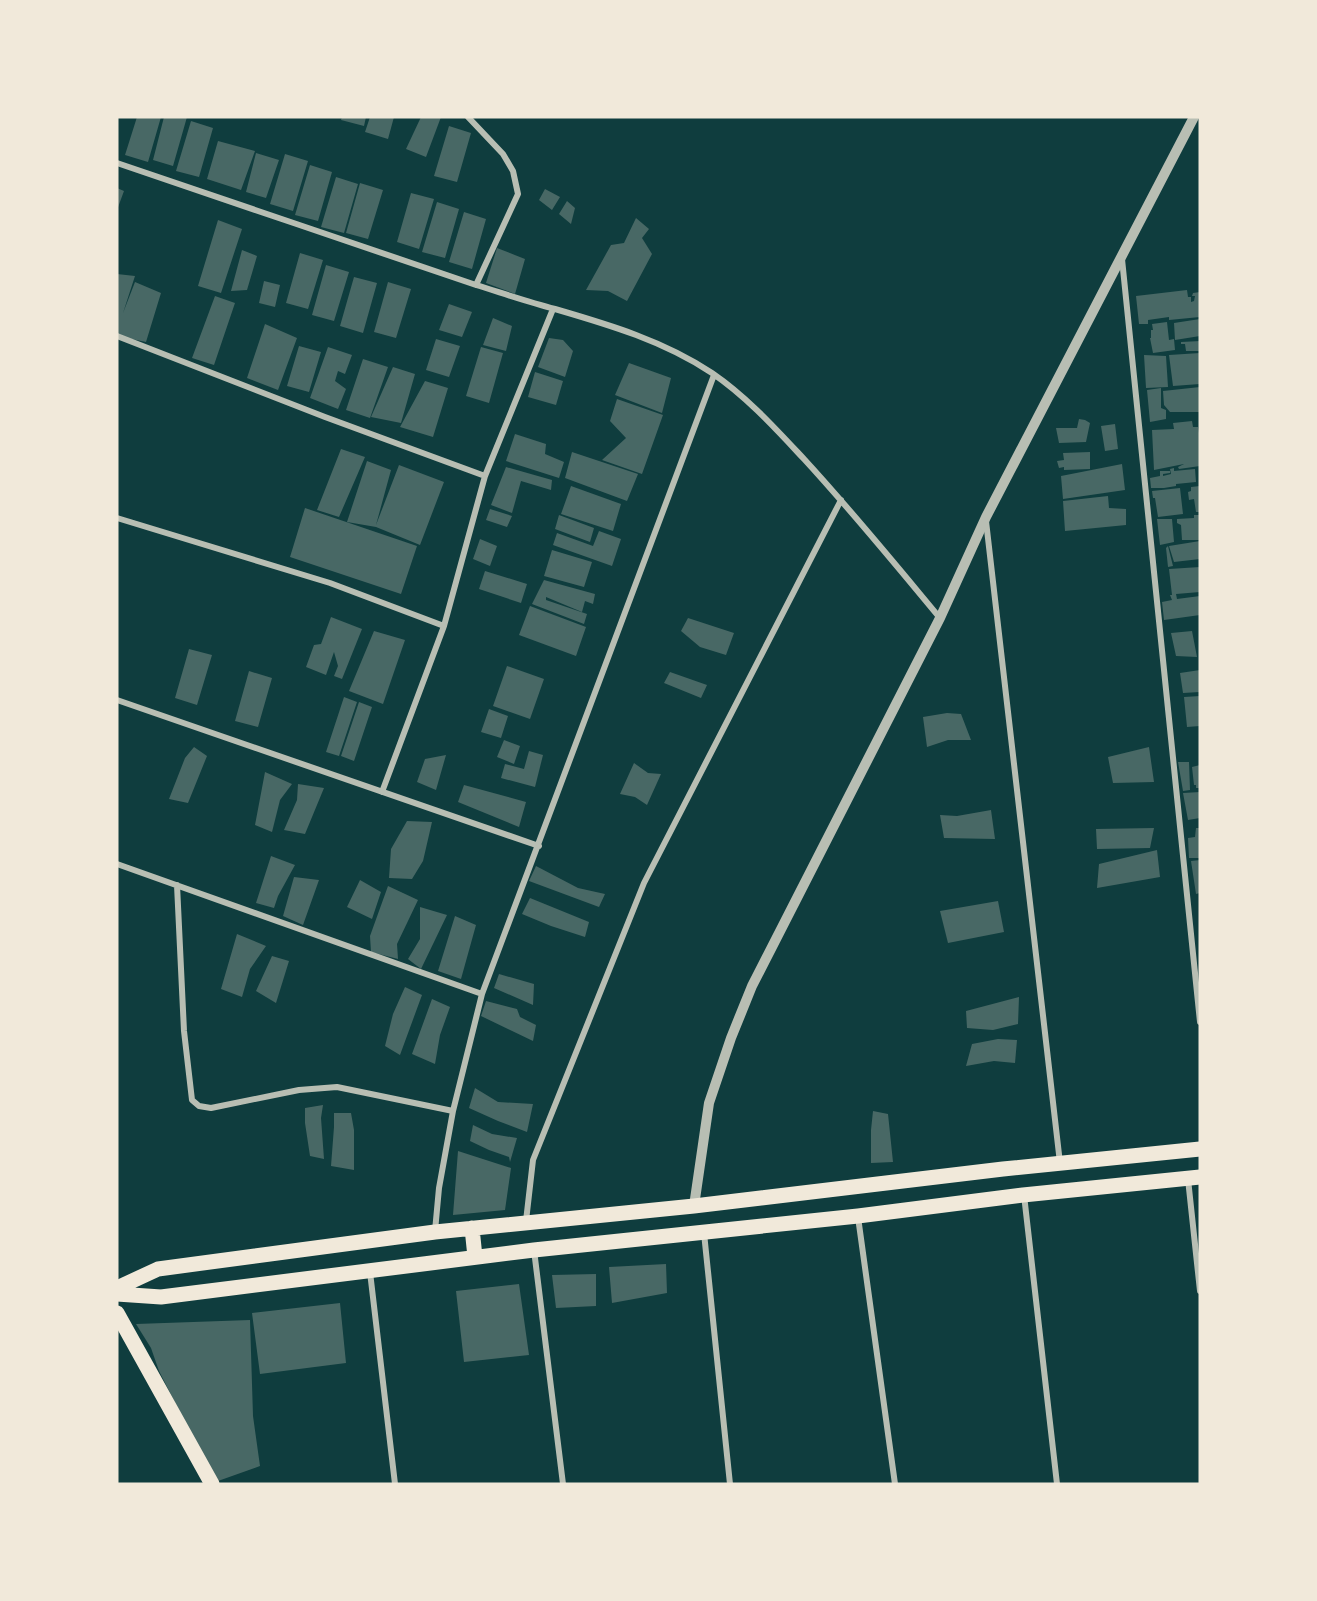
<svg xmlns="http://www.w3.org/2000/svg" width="1317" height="1601" viewBox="0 0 1317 1601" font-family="'Source Sans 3',sans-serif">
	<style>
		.building { fill: #486865 }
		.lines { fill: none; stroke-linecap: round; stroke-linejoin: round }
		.minor { stroke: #b8beb3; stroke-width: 6 }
		.tertiary { stroke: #b8beb3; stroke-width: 10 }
		.primary { stroke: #f1e9da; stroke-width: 15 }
	</style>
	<rect width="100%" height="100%" fill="#0f3d3e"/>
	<!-- building -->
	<path class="building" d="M137 117H161L148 162 125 155Z
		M164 117H187L173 166 153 160Z
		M342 117H366L364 126 341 120Z
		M370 117H394L388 139 365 132Z
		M421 117H441L426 157 406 149Z
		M191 121 213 128 199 177 176 171Z
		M449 126 471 133 457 182 434 176Z
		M218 141 255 151 241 190 207 179Z
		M256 153 279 160 266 198 246 192Z
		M285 154 308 161 293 211 270 204Z
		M310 165 332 172 318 221 295 215Z
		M336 177 358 184 344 233 321 227Z
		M360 183 383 190 368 239 346 233Z
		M117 188 124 191 117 210Z
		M545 189 560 197 552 210 539 200Z
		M411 193 434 199 419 249 397 242Z
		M567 201 575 208 571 224 559 214Z
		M437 202 459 209 445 258 422 252Z
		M464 212 486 219 472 269 449 262Z
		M636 218 649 229 642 238 652 254 627 301 608 291 586 290 611 245 624 243Z
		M218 220 242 229 221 293 198 286Z
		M497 248 525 259 515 294 486 283Z
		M242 250 257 256 247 290 231 291Z
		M300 253 323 260 308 309 286 303Z
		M326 265 349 272 334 321 312 315Z
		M117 274 135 276 123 313 135 282 161 293 146 342 117 336Z
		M354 277 377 283 363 333 340 326Z
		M264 281 280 285 275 307 259 303Z
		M388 282 411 289 396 338 374 332Z
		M1187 290 1188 297H1191V302L1194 301 1195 296H1192L1193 293 1200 292V317L1169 320V317L1148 320V324H1139L1136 296Z
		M215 296 235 303 214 365 192 358Z
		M449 304 472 312 462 337 439 330Z
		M493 318 512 326 506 351 483 345Z
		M1200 319V336L1175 340 1174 323Z
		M1167 322 1169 340 1174 339 1175 350 1153 353 1150 338H1151V330H1153L1152 324Z
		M265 324 297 338 278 390 247 378Z
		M549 338 563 340 573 351 565 377 538 367Z
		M436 339 460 346 449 377 426 370Z
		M1200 341V351H1186L1185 344H1181V342Z
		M299 346 321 352 309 392 287 386Z
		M328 347 352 355 345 374 338 371 335 381 346 389 338 409 310 398Z
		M481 347 503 353 489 403 466 396Z
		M1200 353V384L1173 386 1169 355Z
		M1144 355 1166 356 1168 387 1146 388Z
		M363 359 388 367 370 418 346 410Z
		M629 363 671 378 662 413 615 395Z
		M393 367 415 374 401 423 371 417Z
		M535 372 563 381 556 405 528 397Z
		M425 381 448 388 433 437 400 427Z
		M1200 387V412H1170L1164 405 1163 391Z
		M1161 388V408L1166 410V419L1150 422 1147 390Z
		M617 399 663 415 642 474 602 460 626 438 610 421Z
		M1079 419 1085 420 1090 423 1086 442 1059 443 1056 428H1077Z
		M1192 421 1193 427H1198L1199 433H1200V466L1179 469 1178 467 1184 464 1154 470 1152 430 1174 429 1173 423Z
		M1115 424 1118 449 1105 451 1101 426Z
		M515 434 546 444 545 454 564 462 559 478 506 461Z
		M341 449 365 457 339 517 317 510Z
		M572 452 638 474 627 501 565 478Z
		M1090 452V469L1064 470V467L1059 468 1057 461 1064 460 1063 453Z
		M367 461 391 470 376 525 399 465 444 482 420 545 376 527 347 522Z
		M1122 464 1125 490 1063 499 1061 476Z
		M506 467 552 480 551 490 521 481 512 513 491 505Z
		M1174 468V471L1195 469 1196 482 1176 484V486L1164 488H1151L1150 478 1160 476V471H1170V473L1163 474V476L1171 474 1170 469Z
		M571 486 621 504 613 531 561 514Z
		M1200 486V512H1196L1194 499 1189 500 1188 492 1191 491V487Z
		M1180 488 1183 514 1158 517 1155 498H1153L1152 491Z
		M1108 496 1109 508 1126 509V525L1065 531 1063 501Z
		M305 508 417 546 401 594 290 557Z
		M490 509 512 516 507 527 486 520Z
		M559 515 594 528 590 542 555 529Z
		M1194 515H1200V540H1182L1181 525 1177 523V519L1194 518Z
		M1157 519H1172L1174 542 1160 545Z
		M599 531 621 539 612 566 553 545 557 533 593 546Z
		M480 539 497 546 490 566 473 559Z
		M1200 541V559L1174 562 1169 546Z
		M1168 546 1173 566 1168 567 1166 548Z
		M552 550 592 562 584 587 544 576Z
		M1200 567V592L1176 594 1177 599 1200 596V615L1164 620 1162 602 1172 600 1170 595H1172L1169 569Z
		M485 571 527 584 521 603 479 589Z
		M544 580 595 594 593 604 585 601 582 612 546 597V600L587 614 584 624 532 604Z
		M530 606 586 627 576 656 519 635Z
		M331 617 362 629 342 679 334 676 338 666 334 652 326 675 306 667 314 645 321 644Z
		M688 618 734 633 726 655 700 647 681 631Z
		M374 631 405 640 383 704 349 691Z
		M1192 631 1197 657 1176 656 1171 633Z
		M189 649 212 655 197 705 175 698Z
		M507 666 544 679 530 719 493 706Z
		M1200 670V692L1183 693 1180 673Z
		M249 671 272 678 258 727 235 721Z
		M670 672 707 685 701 698 664 683Z
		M1200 696V726L1187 727 1184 697Z
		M344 697 357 702 339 756 326 752Z
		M359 702 372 707 354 761 341 756Z
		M489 709 508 716 501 738 481 732Z
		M947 713 961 714 971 740H948L927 747 923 717Z
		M504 740 520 746 514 764 497 757Z
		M194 747 207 756 188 803 169 799 185 758Z
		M1149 747 1154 782 1113 783 1108 757Z
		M529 751 543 755 535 787 501 778 505 764 524 769Z
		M446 755 436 790 417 782 425 759Z
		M1178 762H1189L1190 790 1183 791Z
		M634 763 648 773 661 774 647 805 635 797 620 794Z
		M1200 765V788H1196V785H1194L1192 767Z
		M265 772 292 784 280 800 272 832 255 825Z
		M298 784 324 788 305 834 284 830 297 800Z
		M464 785 526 802 519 827 458 802Z
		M1200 792V818L1188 820 1183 793Z
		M991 810 995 839 944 838 940 815 957 816Z
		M407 821 432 822 423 861 412 879 389 878 391 849Z
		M1154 828 1150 848 1097 849 1096 829Z
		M1196 828H1200V858H1189L1188 838 1195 837Z
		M1157 850 1160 877 1097 888 1099 864Z
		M271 856 295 865 278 896 274 908 256 903Z
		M1200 860V893L1196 894 1191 861Z
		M536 866 578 888 605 894 599 907 529 881Z
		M294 877 319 880 303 925 283 916Z
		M360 880 381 892 372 919 347 907Z
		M388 886 418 900 397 944 398 959 371 952 370 936Z
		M530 898 589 922 585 937 551 926 522 914Z
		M998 901 1004 932 948 943 940 911Z
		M420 907 447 915 421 969 408 959 420 939Z
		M455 916 476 925 461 979 438 971Z
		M237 934 266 946 250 969 242 997 221 989Z
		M272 956 289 961 276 1003 256 991Z
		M499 974 534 984 533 1005 494 988Z
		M405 987 422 995 400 1055 385 1046 393 1014Z
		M1019 997 1018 1024 993 1030 967 1028 966 1011Z
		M432 999 450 1007 440 1035 435 1064 412 1054Z
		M486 1001 517 1009 520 1017 536 1025 533 1041 481 1016Z
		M998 1039 1017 1040 1015 1063 994 1061 966 1066 972 1044Z
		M475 1088 498 1102 533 1104 527 1132 498 1121 469 1108Z
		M323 1105 321 1118 324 1159 310 1156 305 1123V1108Z
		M873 1111 888 1114 893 1162 871 1163V1130Z
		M334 1113H351L354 1130V1170L331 1166 334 1127Z
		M473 1125 492 1134 517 1138 510 1162 509 1157 489 1150 470 1141Z
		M458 1151 511 1168 505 1210 453 1215Z
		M666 1264 667 1293 612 1303 609 1267Z
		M596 1274V1306L556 1308 552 1275Z
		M519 1284 529 1355 464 1362 456 1291Z
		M340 1303 346 1363 260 1374 252 1313Z
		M250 1320 253 1416 260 1466 218 1481 186 1424 159 1371 151 1348 136 1324Z"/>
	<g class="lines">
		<!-- minor -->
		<path class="minor" d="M468 117 503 154 513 171 518 194 476 285
			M117 163C237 203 356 245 476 285 502 293 528 302 555 309 610 325 664 341 712 373 747 397 775 428 804 459 851 510 895 564 940 618
			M1122 259 1200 1022
			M117 336 325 417 485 476
			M117 518 330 583 444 626
			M986 521 1060 1163
			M117 700 539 846
			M382 792 444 626 485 476 553 309
			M117 864 482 994
			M177 885 184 1031 192 1100 199 1106 211 1108 299 1090 337 1087 453 1111
			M1188 1179 1200 1291
			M1024 1195 1057 1484
			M858 1217 895 1484
			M526 1221 533 1160 644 883 841 500
			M435 1231 439 1188 453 1111 482 994 714 375
			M704 1233 730 1484
			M534 1250 563 1484
			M370 1272 395 1484"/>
		<!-- tertiary -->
		<path class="tertiary" d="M694 1206 709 1103 731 1038 752 986 940 618 986 517 1194 117"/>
		<!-- primary -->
		<path class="primary" d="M472 1228 475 1257
			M117 1288 158 1269 435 1232 694 1206 1003 1169 1200 1149
			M117 1294 161 1297 534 1250 858 1216 1023 1195 1200 1177
			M117 1313 212 1484"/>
	</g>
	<!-- border -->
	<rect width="1317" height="1601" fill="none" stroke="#f1e9da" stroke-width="237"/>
</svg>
